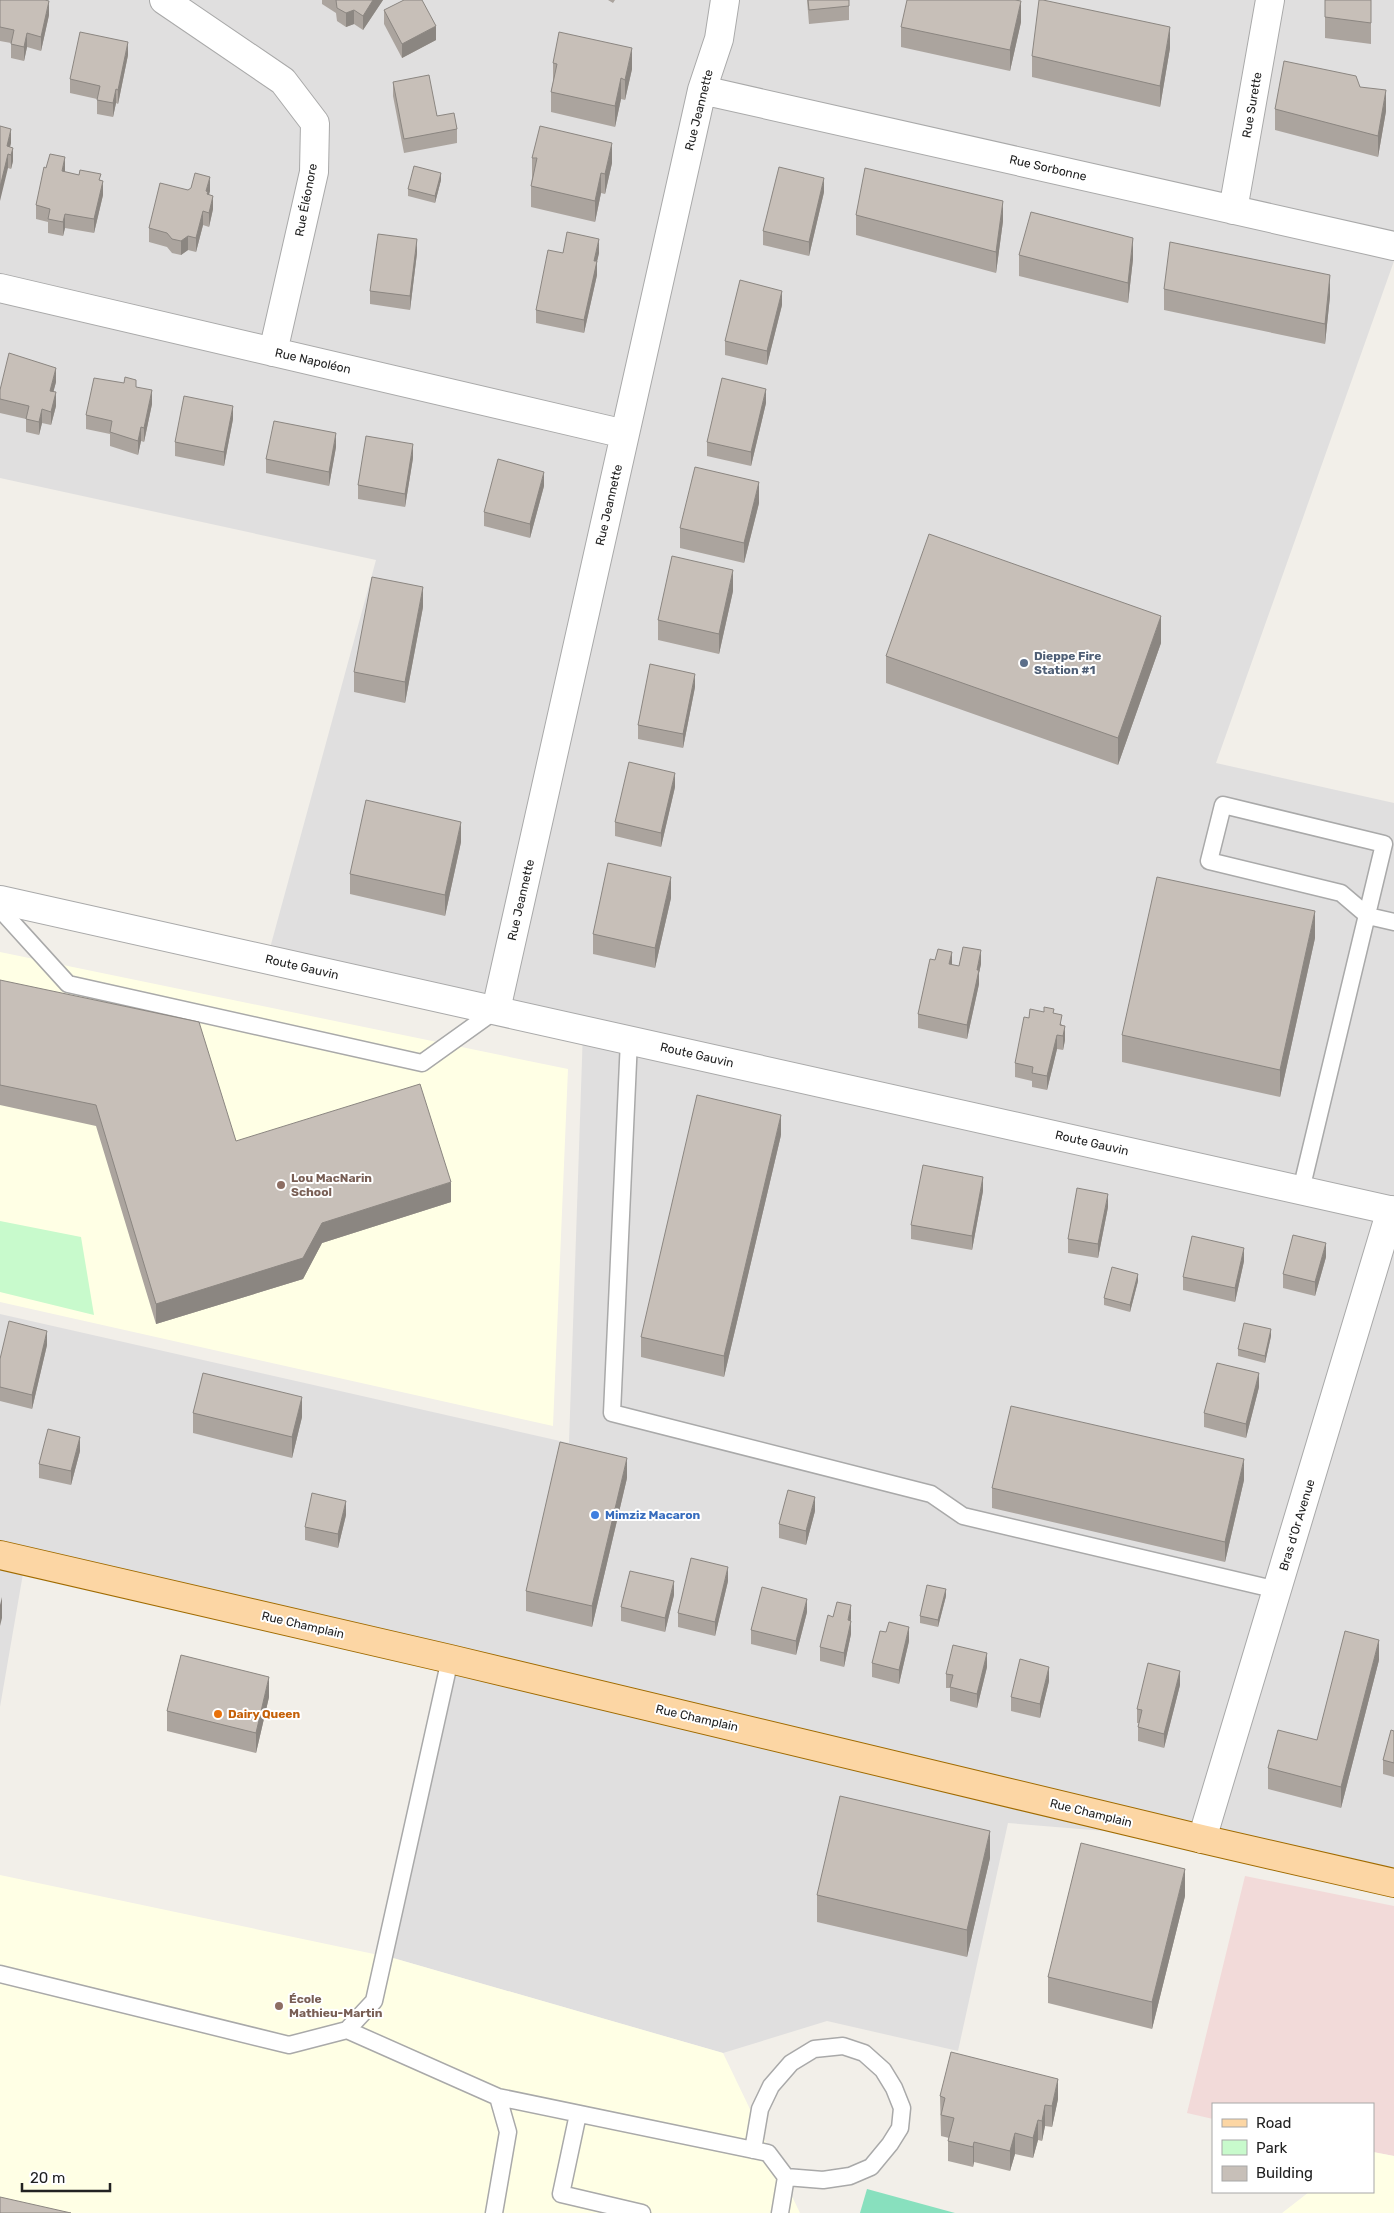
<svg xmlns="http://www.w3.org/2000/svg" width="1394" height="2213" viewBox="0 0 1394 2213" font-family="Rubik,sans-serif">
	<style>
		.residential { fill: #e0dfdf }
		.commercial { fill: #f2dad9 }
		.education { fill: #ffffe5 }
		.park { fill: #c8facc }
		.pitch { fill: #88e0be }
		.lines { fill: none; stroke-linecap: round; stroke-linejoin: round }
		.service-casing { stroke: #a9a9a9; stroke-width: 19 }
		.minor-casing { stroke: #a9a9a9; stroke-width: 30 }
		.tertiary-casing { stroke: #a9a9a9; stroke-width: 30 }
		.primary-casing { stroke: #a06b00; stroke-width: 30 }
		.service { stroke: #fff; stroke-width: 16 }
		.minor { stroke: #fff; stroke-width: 28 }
		.tertiary { stroke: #fff; stroke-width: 28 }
		.primary { stroke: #fcd6a4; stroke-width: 28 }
		.wall { fill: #aba49e }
		.shaded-wall { fill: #8b8681 }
		.building { fill: #c7bfb8; stroke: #8b8681 }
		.service-dot { fill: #5c6f8a; stroke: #fff; stroke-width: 2 }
		.education-dot { fill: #8d6e63; stroke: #fff; stroke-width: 2 }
		.shop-dot { fill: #3f7fe0; stroke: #fff; stroke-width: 2 }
		.food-dot { fill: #e8710a; stroke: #fff; stroke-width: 2 }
		.labels { text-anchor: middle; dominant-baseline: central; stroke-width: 4; stroke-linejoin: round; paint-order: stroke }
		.street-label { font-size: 12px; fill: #222; stroke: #fff }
		.service-label { font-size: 12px; font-weight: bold; fill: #4e5e75; stroke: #fff; text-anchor: start }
		.education-label { font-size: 12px; font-weight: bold; fill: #785e54; stroke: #fff; text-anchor: start }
		.shop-label { font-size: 12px; font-weight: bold; fill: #366cbe; stroke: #fff; text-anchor: start }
		.food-label { font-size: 12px; font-weight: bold; fill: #c56008; stroke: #fff; text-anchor: start }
	</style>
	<rect width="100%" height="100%" fill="#f2efe9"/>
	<!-- residential -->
	<path class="residential" d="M0 0H1394V261L1216 763 1394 803V1883L1202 1839 1008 1823 958 2051 827 2021 723 2053 393 1958 450 1659 25 1562 0 1707V1314L569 1443 583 1030 267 959 376 560 0 478Z"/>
	<!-- commercial -->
	<path class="commercial" d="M1245 1876 1394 1906V2156L1373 2152V2104H1213V2119L1187 2113Z"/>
	<!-- education -->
	<path class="education" d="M0 952 568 1069 553 1426 0 1302Z
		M0 1875 393 1958 723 2053 800 2213H0Z
		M1373 2152 1394 2156V2213H1282L1309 2192H1373Z"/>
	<!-- park -->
	<path class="park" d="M0 1221 81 1237 94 1315 0 1292Z"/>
	<!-- pitch -->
	<path class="pitch" d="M867 2189 955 2213H860Z"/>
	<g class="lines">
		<!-- service casing -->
		<g class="service-casing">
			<path id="service" d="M0 909 68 984 422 1063 496 1010
				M629 1040 612 1413 931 1494 963 1516 1277 1590
				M1301 1190 1384 844 1223 805 1209 861 1341 893 1368 916 1394 922
				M0 1974 289 2045 347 2030 374 2001 450 1659
				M347 2030 498 2097 768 2153 786 2177 780 2213
				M578 2114 561 2194 642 2213
				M753 2150 760 2109 771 2086 791 2063 814 2049 843 2046 864 2053 883 2070 894 2088 902 2108 900 2128 890 2144 871 2167 850 2176 823 2180 786 2177
				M494 2213 508 2132 498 2097"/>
		</g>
		<!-- minor casing -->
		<g class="minor-casing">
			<path id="minor" d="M164 0 283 81 315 123 314 172 273 352
				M702 90 1394 246
				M1233 210 1270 0
				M0 288 625 434
				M496 1010 702 90 719 39 725 0
				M1202 1839 1391 1210"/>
		</g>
		<!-- tertiary casing -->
		<g class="tertiary-casing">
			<path id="tertiary" d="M0 900 1394 1211"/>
		</g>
		<!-- primary casing -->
		<g class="primary-casing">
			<path id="primary" d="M0 1555 450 1659 1202 1839 1394 1883"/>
		</g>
		<!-- service -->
		<use href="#service" class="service"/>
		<!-- minor -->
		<use href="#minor" class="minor"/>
		<!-- tertiary -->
		<use href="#tertiary" class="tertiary"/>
		<!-- primary -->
		<use href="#primary" class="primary"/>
	</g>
	<!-- wall -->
	<path class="wall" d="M0 0 49 15 41 51 27 47 24 61 11 58V43L0 41Z
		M322 0H383L363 30 354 24 346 27 337 21 336 13 322 4Z
		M608 0H615L613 3Z
		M807 0H849V20L809 24Z
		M1325 0H1371V44L1325 38Z
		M384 10 436 40 402 58 384 24Z
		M1021 22 1010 71 901 47V27Z
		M1170 48 1160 107 1032 77V56Z
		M128 55 118 104 116 103 113 117 97 114V99L70 93V79Z
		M553 63 632 69 625 100 621 99 615 127 551 112V92L553 82Z
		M393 82 437 116 457 129V143L404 153 393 96Z
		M1360 87 1386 111 1378 157 1275 130V109Z
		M0 126 11 143 10 147 13 161 11 169 8 168Z
		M532 158 612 163 605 194 601 193 595 222 531 207V186L532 178Z
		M46 168 101 180 103 195 94 233 65 228 63 236 48 233V222L36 219V205Z
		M441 180 435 203 408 196V189Z
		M188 190 210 191 209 195 213 209 209 227 203 225 196 252 188 250 181 255 172 253 167 247 149 242V228Z
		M824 192 809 256 763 245V231Z
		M856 215 1003 221 996 273 856 235Z
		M417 253 410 310 370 304V291Z
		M563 253H599L597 261V275L584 333 536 323V310Z
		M1019 255 1133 259 1128 303 1019 276Z
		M1164 289 1330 296 1325 344 1164 310Z
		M782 305 767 365 725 355V341Z
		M56 382 53 392 56 406 51 425 42 423 39 435 26 432V419L0 413V390Z
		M136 387 152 404 144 442 141 441 138 455 110 446V434L86 429V415Z
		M766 403 751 466 707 456V442Z
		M233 419 224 466 175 456V442Z
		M336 447 329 486 266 473V459Z
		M413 458 405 507 358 499V485Z
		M544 486 530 538 484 526V512Z
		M759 503 744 563 680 548V528Z
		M733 591 719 654 658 640V620Z
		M423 607 405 703 354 692V672Z
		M1161 643 1118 765 886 683V656Z
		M695 687 683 748 638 739V725Z
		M675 787 661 847 615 836V822Z
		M461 842 445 916 350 894V874Z
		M671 898 655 968 593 954V934Z
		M1315 938 1280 1097 1122 1062V1035Z
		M981 964 979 973V984L967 1039 918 1028V1014L952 965 959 966Z
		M0 980 236 1141 451 1202 322 1243 303 1279 156 1324 96 1126 0 1105Z
		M1054 1014 1062 1025 1065 1040 1063 1050 1057 1049 1047 1090 1032 1087V1081L1015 1077V1063L1029 1018Z
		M781 1135 724 1377 641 1357V1337Z
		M983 1191 972 1250 911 1239V1225Z
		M1108 1207 1098 1258 1068 1253V1239Z
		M1326 1257 1315 1296 1283 1288V1274Z
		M1244 1261 1235 1302 1183 1290V1277Z
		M1138 1281 1130 1312 1104 1305V1298Z
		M1271 1336 1265 1363 1238 1356V1349Z
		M47 1345 32 1409 0 1401V1359Z
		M1259 1387 1246 1438 1204 1427V1413Z
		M193 1413 302 1417 292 1458 193 1433Z
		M80 1451 71 1485 39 1478V1464Z
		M627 1478 592 1627 526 1611V1591Z
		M1244 1480 1225 1562 992 1508V1488Z
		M815 1511 806 1545 779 1538V1524Z
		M346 1515 338 1548 305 1540V1527Z
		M728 1581 715 1636 678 1627V1613Z
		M674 1595 665 1632 621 1621V1607Z
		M946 1596 938 1627 920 1623V1616Z
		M807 1612 796 1655 751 1644V1630Z
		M833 1617 851 1620V1634L844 1667 820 1661V1647Z
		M909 1641 899 1684 872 1677V1663Z
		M1379 1660 1341 1808 1268 1789V1768L1317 1740Z
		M987 1667 977 1708 950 1701V1688H946V1674Z
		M1049 1681 1040 1718 1011 1711V1697Z
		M1180 1685 1164 1748 1138 1741V1727L1139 1723H1137V1709Z
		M269 1697 256 1753 167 1731V1711Z
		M1394 1731V1777L1383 1774V1760Z
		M990 1858 967 1957 817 1922V1895Z
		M1185 1896 1152 2029 1048 2003V1977Z
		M940 2096 1058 2099 1052 2127 1045 2126 1042 2141 1038 2140 1033 2158 1015 2154 1010 2171 974 2162 973 2167 948 2161V2141L949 2138 941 2136Z"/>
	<!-- shaded-wall -->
	<path class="shaded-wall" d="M373 0H383L363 30V16Z
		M49 1V15L41 51V37Z
		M1021 1V22L1010 71V50Z
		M354 10V24L346 27V13Z
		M436 26V40L402 58V44Z
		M1170 27V48L1160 107V86Z
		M27 33V47L24 61V47Z
		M128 42V55L118 104V90Z
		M632 48V69L625 100V80Z
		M621 78V99L615 127V106Z
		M116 89V103L113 117V103Z
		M1386 90V111L1378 157V136Z
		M11 129V143L8 154V168L0 201V187L7 146Z
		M612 143V163L605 194V174Z
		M13 148V161L11 169V155Z
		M65 157V171L62 185V171Z
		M441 173V180L435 203V196Z
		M601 173V193L595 222V201Z
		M210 177V191L208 197 206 191Z
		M824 178V192L809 256V242Z
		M103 181V195L94 233V219Z
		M213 196V209L209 227V213Z
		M1003 201V221L996 273V252Z
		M203 211V225L196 252V238Z
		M65 214V228L63 236V222Z
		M188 236V250L181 255V241Z
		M1133 238V259L1128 303V283Z
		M417 239V253L410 310V296Z
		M599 239V253L594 275V261Z
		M597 261V275L584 333V320Z
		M1330 275V296L1325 344V324Z
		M782 291V305L767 365V351Z
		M56 368V382L50 405V391Z
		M766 389V403L751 466V452Z
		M152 390V404L144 442V428Z
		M56 392V406L51 425V412Z
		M233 406V419L224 466V452Z
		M42 409V423L39 435V422Z
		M141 427V441L138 455V441Z
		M336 433V447L329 486V472Z
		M413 444V458L405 507V494Z
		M544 472V486L530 538V524Z
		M759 482V503L744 563V543Z
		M733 570V591L719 654V634Z
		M423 587V607L405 703V682Z
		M1161 616V643L1118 765V738Z
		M695 674V687L683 748V734Z
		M675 773V787L661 847V833Z
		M461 822V842L445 916V895Z
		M671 877V898L655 968V948Z
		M1315 911V938L1280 1097V1070Z
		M981 950V964L979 973V984L967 1039V1025L977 970Z
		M952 952V965L949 964Z
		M1065 1026V1040L1063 1050V1036Z
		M1057 1035V1049L1047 1090V1076Z
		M781 1115V1135L724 1377V1356Z
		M983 1177V1191L972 1250V1236Z
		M451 1182V1202L322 1243 303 1279 156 1324V1304L322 1223Z
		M1108 1194V1207L1098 1258V1244Z
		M1326 1243V1257L1315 1296V1282Z
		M1244 1248V1261L1235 1302V1288Z
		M1138 1274V1281L1130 1312V1305Z
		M1271 1329V1336L1265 1363V1356Z
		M47 1331V1345L32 1409V1395Z
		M1259 1373V1387L1246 1438V1424Z
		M302 1397V1417L292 1458V1437Z
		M80 1437V1451L71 1485V1471Z
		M627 1458V1478L592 1627V1606Z
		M1244 1459V1480L1225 1562V1542Z
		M815 1497V1511L806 1545V1531Z
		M346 1501V1515L338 1548V1534Z
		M728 1567V1581L715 1636V1622Z
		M674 1581V1595L665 1632V1618Z
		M946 1589V1596L938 1627V1620Z
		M2 1597V1618L0 1626V1605Z
		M807 1599V1612L796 1655V1641Z
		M851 1605V1619L848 1634V1620Z
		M851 1621V1634L844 1667V1653Z
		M909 1627V1641L899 1684V1670Z
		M1379 1640V1660L1341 1808V1787Z
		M987 1653V1667L977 1708V1694Z
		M1049 1667V1681L1040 1718V1704Z
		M1180 1671V1685L1164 1748V1734Z
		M269 1677V1697L256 1753V1733Z
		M990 1831V1858L967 1957V1930Z
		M1185 1869V1896L1152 2029V2002Z
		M1058 2079V2099L1052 2127V2106Z
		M1045 2105V2126L1042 2141V2121Z
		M1038 2120V2140L1033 2158V2138Z
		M1015 2133V2154L1010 2171V2151Z
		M974 2142V2162L973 2167V2147Z"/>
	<!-- building -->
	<path class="building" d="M0 0H45L49 1 41 37 27 33 24 47 11 44 14 30 0 27Z
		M336 0H373L363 16 354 10 346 13 337 8Z
		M404 0H422L436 26 402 44 384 10Z
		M808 0H849V6L809 10Z
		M907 0H1015L1021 1 1010 50 901 27Z
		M1039 0H1043L1170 27 1160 86 1032 56Z
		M1325 0H1371V23L1325 17Z
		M80 32 128 42 118 90 116 89 113 103 97 100 100 86 70 79Z
		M559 32 632 48 625 80 621 78 615 106 551 92 557 64 553 63Z
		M1284 61 1356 76 1360 87 1386 90 1378 136 1275 109Z
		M429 75 437 116 454 113 457 129 404 139 393 82Z
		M0 126 11 129 7 146 13 148 11 155 8 154 0 187Z
		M540 126 612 143 605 174 601 173 595 201 531 186 537 158H532Z
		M50 154 65 157 62 171 79 175 80 170 101 174 99 180 103 181 94 219 65 214 63 222 48 219 50 209 36 205 44 167 46 168Z
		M414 166 441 173 435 196 408 189Z
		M779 167 824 178 809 242 763 231Z
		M865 168 1003 201 996 252 856 215Z
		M195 173 210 177 206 191 208 192 207 194 213 196 209 213 203 211 196 238 188 236 181 241 172 239 167 233 149 228 160 183 188 190 191 188Z
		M1031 212 1133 238 1128 283 1019 255Z
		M567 232 599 239 594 261H597L584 320 536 310 548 250 563 253Z
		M378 234 417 239 410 296 370 291Z
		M1170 242 1330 275 1325 324 1164 289Z
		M740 280 782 291 767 351 725 341Z
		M9 353 56 368 50 391 56 392 51 412 42 409 39 422 26 419 29 406 0 399V390Z
		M125 377 136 380V387L152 390 144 428 141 427 138 441 110 432 112 421 86 415 94 378 124 383Z
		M722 378 766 389 751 452 707 442Z
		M184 396 233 406 224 452 175 442Z
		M274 421 336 433 329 472 266 459Z
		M366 436 413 444 405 494 358 485Z
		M498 459 544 472 530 524 484 512Z
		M695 467 759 482 744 543 680 528Z
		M929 534 1161 616 1118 738 886 656Z
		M672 556 733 570 719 634 658 620Z
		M372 577 423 587 405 682 354 672Z
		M650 664 695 674 683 734 638 725Z
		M629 762 675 773 661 833 615 822Z
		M366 800 461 822 445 895 350 874Z
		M608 863 671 877 655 948 593 934Z
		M1157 877 1315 911 1280 1070 1122 1035Z
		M963 947 981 950 977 970H979L967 1025 918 1014 930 959 935 960 938 949 952 952 949 964 959 966Z
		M0 980 199 1022 236 1141 420 1084 451 1182 322 1223 303 1258 156 1304 96 1105 0 1085Z
		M1044 1007 1054 1009 1053 1013 1062 1015 1060 1025 1065 1026 1063 1036 1057 1035 1047 1076 1032 1073 1033 1067 1015 1063 1024 1017 1029 1018 1030 1009 1044 1012Z
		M697 1095 781 1115 724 1356 641 1337Z
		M923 1165 983 1177 972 1236 911 1225Z
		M1077 1188 1108 1194 1098 1244 1068 1239Z
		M1293 1235 1326 1243 1315 1282 1283 1274Z
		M1192 1236 1244 1248 1235 1288 1183 1277Z
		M1112 1267 1138 1274 1130 1305 1104 1298Z
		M9 1321 47 1331 32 1395 0 1387V1359Z
		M1244 1323 1271 1329 1265 1356 1238 1349Z
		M1217 1363 1259 1373 1246 1424 1204 1413Z
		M203 1373 302 1397 292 1437 193 1413Z
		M1011 1406 1244 1459 1225 1542 992 1488Z
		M48 1429 80 1437 71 1471 39 1464Z
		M560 1442 627 1458 592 1606 526 1591Z
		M788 1490 815 1497 806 1531 779 1524Z
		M312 1493 346 1501 338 1534 305 1527Z
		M691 1558 728 1567 715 1622 678 1613Z
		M630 1571 674 1581 665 1618 621 1607Z
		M927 1585 946 1589 938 1620 920 1616Z
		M762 1587 807 1599 796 1641 751 1630Z
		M837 1602 851 1605 848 1620 851 1621 844 1653 820 1647 828 1615 833 1617Z
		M889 1622 909 1627 899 1670 872 1663 880 1631 886 1632Z
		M1345 1631 1379 1640 1341 1787 1268 1768 1278 1730 1317 1740Z
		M953 1645 987 1653 977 1694 950 1687 953 1675 946 1674Z
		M181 1655 269 1677 256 1733 167 1711Z
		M1020 1659 1049 1667 1040 1704 1011 1697Z
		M1148 1663 1180 1671 1164 1734 1138 1727 1142 1710 1137 1709Z
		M1391 1730 1394 1731V1763L1383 1760Z
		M840 1796 990 1831 967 1930 817 1895Z
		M1081 1843 1185 1869 1152 2002 1048 1977Z
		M951 2052 1058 2079 1052 2106 1045 2105 1042 2121 1038 2120 1033 2138 1015 2133 1010 2151 974 2142 973 2147 948 2141 954 2118 941 2115 945 2098 940 2096Z
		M0 2197 71 2213H0Z"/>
	<!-- markers -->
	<circle class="service-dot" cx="1024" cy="663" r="5"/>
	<g class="education-dot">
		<circle cx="281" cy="1185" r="5"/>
		<circle cx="279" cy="2006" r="5"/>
	</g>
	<circle class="shop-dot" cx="595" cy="1515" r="5"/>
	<circle class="food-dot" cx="218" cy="1714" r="5"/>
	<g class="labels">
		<!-- street labels -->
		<g class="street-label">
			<text transform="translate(1252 105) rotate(-80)">Rue Surette</text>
			<text transform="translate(699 110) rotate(-76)">Rue Jeannette</text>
			<text transform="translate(1048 168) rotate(13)">Rue Sorbonne</text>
			<text transform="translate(306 200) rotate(-79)">Rue Éléonore</text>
			<text transform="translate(313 361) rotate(13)">Rue Napoléon</text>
			<text transform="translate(609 505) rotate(-77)">Rue Jeannette</text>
			<text transform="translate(521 900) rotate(-77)">Rue Jeannette</text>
			<text transform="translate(302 967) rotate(13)">Route Gauvin</text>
			<text transform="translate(697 1055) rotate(13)">Route Gauvin</text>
			<text transform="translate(1092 1143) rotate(13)">Route Gauvin</text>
			<text transform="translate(1297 1525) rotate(-73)">Bras d'Or Avenue</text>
			<text transform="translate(303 1625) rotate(13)">Rue Champlain</text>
			<text transform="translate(697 1718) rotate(13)">Rue Champlain</text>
			<text transform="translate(1091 1813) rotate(14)">Rue Champlain</text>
		</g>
		<!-- service labels -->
		<g class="service-label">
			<text x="1034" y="656">Dieppe Fire<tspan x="1034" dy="14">Station #1</tspan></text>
		</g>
		<!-- education labels -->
		<g class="education-label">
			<text x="291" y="1178">Lou MacNarin<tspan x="291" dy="14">School</tspan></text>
			<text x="289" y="1999">École<tspan x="289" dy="14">Mathieu-Martin</tspan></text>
		</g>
		<!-- shop labels -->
		<g class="shop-label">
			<text x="605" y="1515">Mimziz Macaron</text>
		</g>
		<!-- food labels -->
		<g class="food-label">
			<text x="228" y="1714">Dairy Queen</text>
		</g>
	</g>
	<!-- legend -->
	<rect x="1212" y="2103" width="162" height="90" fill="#ffffff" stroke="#a7a7a7"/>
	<rect x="1222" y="2119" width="25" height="8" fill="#fcd6a4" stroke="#a7a7a7"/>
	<text x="1256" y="2128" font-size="15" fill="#222222">Road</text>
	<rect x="1222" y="2140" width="25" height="15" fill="#c8facc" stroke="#a7a7a7"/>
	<text x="1256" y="2153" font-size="15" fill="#222222">Park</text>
	<rect x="1222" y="2166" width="25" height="15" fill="#c7bfb8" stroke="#a7a7a7"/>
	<text x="1256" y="2178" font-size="15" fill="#222222">Building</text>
	<!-- scale -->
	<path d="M22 2183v8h88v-8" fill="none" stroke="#222222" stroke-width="2.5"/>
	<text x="30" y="2183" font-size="15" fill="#222222" stroke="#ffffff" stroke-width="4" paint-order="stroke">20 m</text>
</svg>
